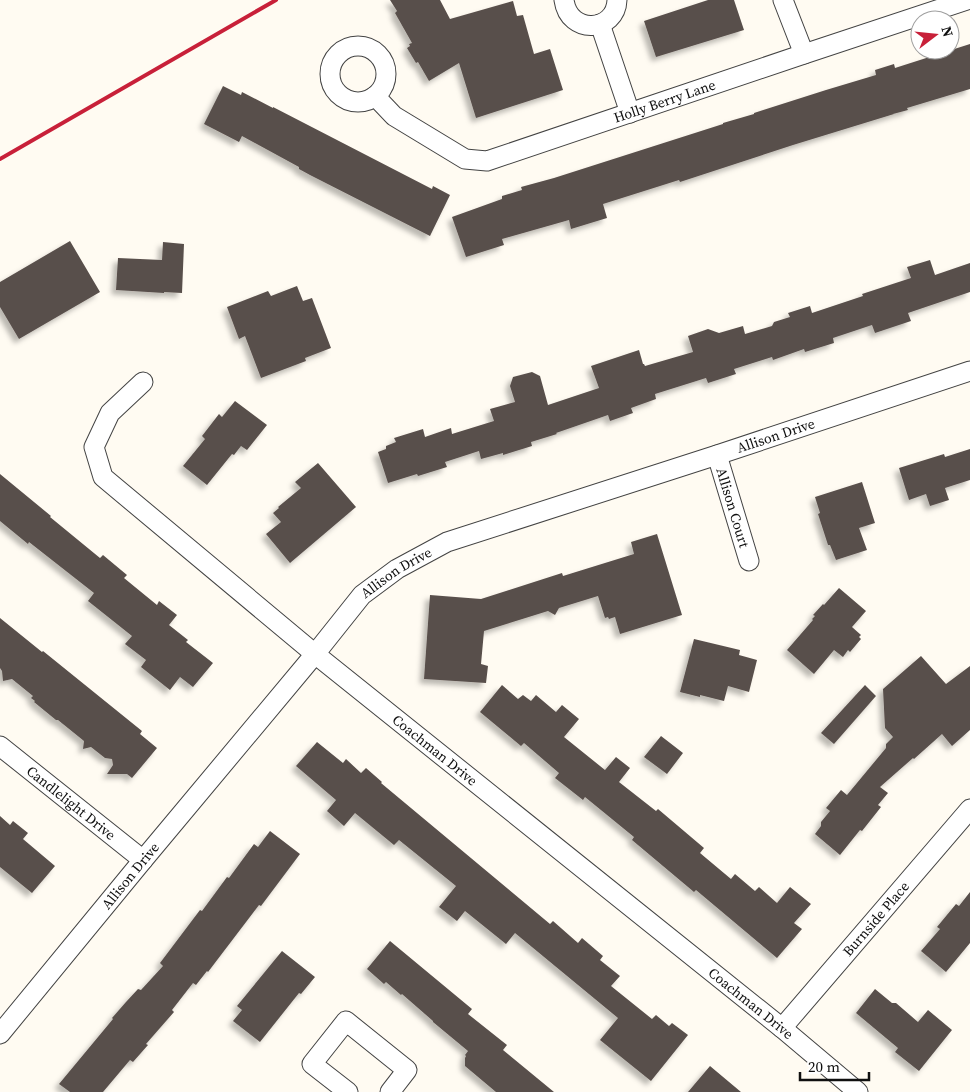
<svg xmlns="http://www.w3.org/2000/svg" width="970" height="1092" viewBox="0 0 970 1092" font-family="'Source Serif 4',serif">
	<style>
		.building { fill: #594f4b; filter: url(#shadow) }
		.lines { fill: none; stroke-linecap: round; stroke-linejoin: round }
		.minor-casing { stroke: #434343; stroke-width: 21 }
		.minor { stroke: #fff; stroke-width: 19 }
		.rail { stroke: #c82039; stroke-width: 4 }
		.labels { text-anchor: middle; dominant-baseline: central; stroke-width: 5; stroke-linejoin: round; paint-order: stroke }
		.street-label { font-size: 14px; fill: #101010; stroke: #fff }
	</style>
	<defs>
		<filter id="shadow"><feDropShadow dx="-4.5" dy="4.5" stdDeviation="2.5" flood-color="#0004"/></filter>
	</defs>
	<rect width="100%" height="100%" fill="#fffbf2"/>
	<!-- building -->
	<path class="building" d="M390 0H440L450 19 513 1 517 16 523 15 534 54 550 49 563 90 476 118 459 63 429 81 418 62 416 63 407 48 410 46 409 44 412 43 395 13 397 11Z
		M708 0H734L744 30 656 57 644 21Z
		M970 44V89L907 108 908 110 893 114H894L793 145 680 182 679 180 603 204 607 218 571 229 569 220 502 239 504 245 466 257 452 217 502 199V196L522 190 521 187 554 178 723 124V123L754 114V113L826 90 876 75 875 70 894 64 895 68Z
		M223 86 241 95 242 92 273 108V107L432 189 433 186 450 195 430 236 310 175 299 169V167L242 136 239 142 204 124Z
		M70 241 100 292 19 339 0 307V282Z
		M163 242 184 244 182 293 164 292V293L116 290 118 258 162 260Z
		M930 260 935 275 970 263V292L908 313 911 321 875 333 872 325 833 338 834 343 805 352 804 349 773 360 772 357 734 369 736 374 708 383 706 378 655 394 656 399 631 408 633 413 610 421 608 415 556 433 557 434 531 442 532 446 503 455V453L481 459 479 451 445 462 447 467 418 476 417 474 388 483 378 452 386 449V446L396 442 394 438 423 429 425 437 451 428 452 434 494 421 490 409 515 402 510 386 513 377 532 372 540 376 548 405 599 388 591 366 639 350 643 364H644L645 366 693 352 688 336 708 329 719 333 743 326 745 334 772 326 774 322 790 317 788 313 810 306 812 313 863 296 862 294 911 278 907 267Z
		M297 286 303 301 312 298 331 348 305 358 306 361 261 378 245 336 239 339 227 307 268 291 271 296Z
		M235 401 267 425 247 450 241 446 234 455 232 454 207 485 183 466 205 439 202 436 219 414 222 417Z
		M970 449V480L945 488 949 500 930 506 926 494 909 500 899 468 944 454 945 457Z
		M318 463 356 507 290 563 266 534 281 522 273 513 279 508 278 507 301 488 295 482Z
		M0 474 51 516 50 517 100 558 103 555 127 575 124 578 157 605 159 601 177 615 169 625 188 640 186 642 213 663 193 687 180 677 170 690 141 667 146 660 125 644 132 636 88 601 94 593 29 542 28 544 0 521Z
		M862 482 875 523 859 528 867 550 836 560 830 545H828L818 514 820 513 815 497Z
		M657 534 682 615 620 634 615 617 609 619 608 617 605 618 598 596 559 608 555 615 548 611 484 631 481 664 488 666 486 683 424 679 430 595 481 599 562 573 563 576 634 554 631 542Z
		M839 588 866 611 852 627 861 635 859 637 861 639 850 652 848 650 843 657 834 650 814 674 787 650 813 620 812 619 815 616 813 615 823 604 824 605Z
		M0 618 42 652 43 651 142 731 140 734 157 748 132 778 127 774H107L113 765 112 759 105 758 91 747 83 749 84 741 58 720H56L34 702 35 701 31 698 33 696 12 679 3 681 2 671 0 668Z
		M694 639 740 650 739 655 757 660 749 692 728 686 724 701 700 695V697L680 692Z
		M921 656 946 684 970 666V730L952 746 942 734 914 759 913 758 880 787 888 793 878 805 881 807 862 831 860 830 840 855 815 834 821 826V822L830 811 826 808 841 790 847 795 886 748V744L893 737 885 728 883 689Z
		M502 685 518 699 523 695 531 701 536 695 556 712 562 705 579 719 564 737 605 770 616 757 630 768 619 782 656 811 658 809 704 848 700 853 731 879 735 874 755 891 759 887 777 903 790 887 811 904 794 923 802 929 777 958 696 890 694 892 632 840 634 837 585 797 583 800 555 778 559 773 524 743 521 746 480 712Z
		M865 685 876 696 834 744 821 733Z
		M661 736 683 753 667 774 644 757Z
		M317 742 343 763 346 759 361 773 366 768 382 782 381 783 550 924 553 921 578 943 582 938 603 956 600 960 620 976 611 986 652 1019 656 1015 669 1026 672 1023 688 1035 651 1081 600 1040 618 1018 515 933 506 944 465 911 457 921 439 907 456 886 399 840 394 845 355 813 344 826 327 811 336 800 296 766Z
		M0 816 10 825 13 821 28 833 23 839 55 866 32 893 0 867Z
		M270 831 300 854 261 906 259 905 208 972 207 971 196 985 193 983 172 1010 174 1012 146 1044 148 1045 133 1062 130 1060 103 1092H70L59 1084 113 1019 112 1018 126 1002 138 989 141 990 163 966 160 963 200 910 202 911 227 877 229 878 254 844 258 847Z
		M970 892V943L946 972 921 951 940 929 937 927 956 904 959 906Z
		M390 941 472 1009 468 1014 507 1045 503 1050 554 1092H496L465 1066V1058L466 1056 465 1055 468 1051 433 1022V1021L402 994 401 995 386 982 384 984 367 969Z
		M282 951 315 977 301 994 299 993 260 1042 233 1021 242 1010 237 1006Z
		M875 989 892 1003H896L918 1022 928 1010 952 1030 919 1071 895 1052 898 1048 856 1013Z
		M710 1066 741 1092H688Z"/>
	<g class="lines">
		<!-- minor casing -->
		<g class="minor-casing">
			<g id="minor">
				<path d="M564 0C569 36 616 32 617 0"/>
				<path d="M783 0 804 54"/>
				<path d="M600 24 630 113"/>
				<circle cx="358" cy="74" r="28"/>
				<path id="s1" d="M375 96 394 116 465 159 487 161 804 54 967 0"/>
				<path id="s2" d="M143 382 110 413 94 447 103 477 315 654 782 1028 858 1092"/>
				<path id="s3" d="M717 455 749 561"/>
				<path id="s4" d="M0 746 143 860"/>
				<path id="s5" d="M782 1028 970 809"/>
				<path id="s6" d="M0 1034 143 860 315 654 362 595 397 569 447 542 717 455 970 371"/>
				<path d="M348 1092 312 1064 346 1021 407 1070 390 1092"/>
			</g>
		</g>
		<!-- minor -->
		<use href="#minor" class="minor"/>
		<!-- rail -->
		<path class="rail" d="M0 159 276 0"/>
	</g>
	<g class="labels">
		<!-- street labels -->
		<g class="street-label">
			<text stroke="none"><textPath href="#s1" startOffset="320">Holly Berry Lane</textPath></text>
			<text stroke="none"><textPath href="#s6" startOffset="1015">Allison Drive</textPath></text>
			<text stroke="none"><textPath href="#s3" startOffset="55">Allison Court</textPath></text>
			<text stroke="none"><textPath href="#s6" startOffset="610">Allison Drive</textPath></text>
			<text stroke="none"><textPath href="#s2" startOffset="544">Coachman Drive</textPath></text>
			<text stroke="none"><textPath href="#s4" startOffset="91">Candlelight Drive</textPath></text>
			<text stroke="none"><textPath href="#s6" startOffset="205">Allison Drive</textPath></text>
			<text stroke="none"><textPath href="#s5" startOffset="144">Burnside Place</textPath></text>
			<text stroke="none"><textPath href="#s2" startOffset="949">Coachman Drive</textPath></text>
		</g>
	</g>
	<!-- north arrow -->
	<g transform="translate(935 35) rotate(74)"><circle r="24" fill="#ffffff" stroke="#9f9f9f"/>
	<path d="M0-4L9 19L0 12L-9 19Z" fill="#c82039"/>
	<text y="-8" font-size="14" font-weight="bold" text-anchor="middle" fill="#101010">N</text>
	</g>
	<!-- scale -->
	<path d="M800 1072v8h69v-8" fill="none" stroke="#101010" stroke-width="2.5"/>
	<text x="808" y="1072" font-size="15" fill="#101010" stroke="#ffffff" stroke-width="4" paint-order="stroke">20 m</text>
</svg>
